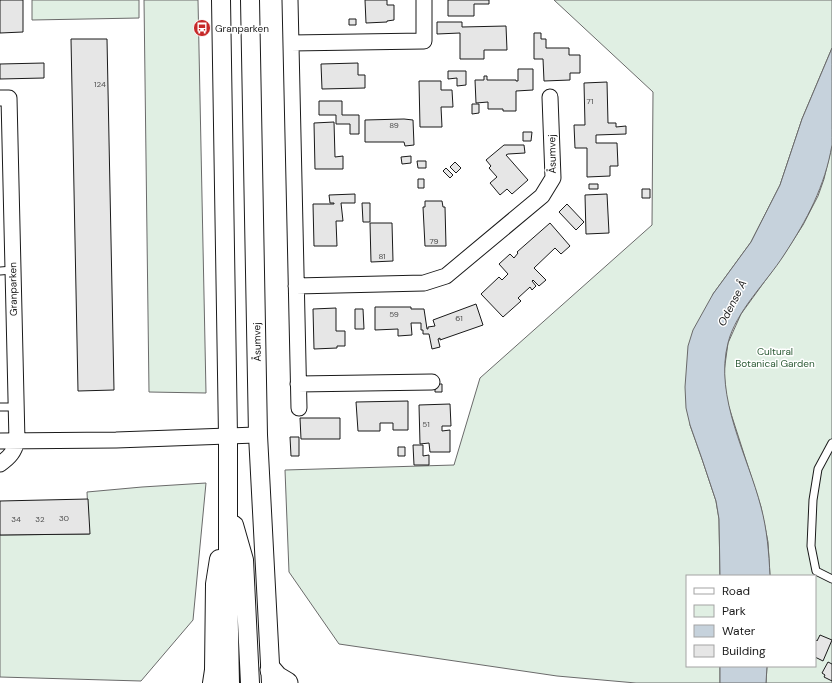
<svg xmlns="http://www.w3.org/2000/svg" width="832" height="683" viewBox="0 0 832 683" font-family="'DM Sans',sans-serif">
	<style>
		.green { fill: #e0efe3; stroke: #6a6a6a }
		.water { fill: #c6d2dc; stroke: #6a6a6a }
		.building { fill: #e6e6e6; stroke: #1a1a1a }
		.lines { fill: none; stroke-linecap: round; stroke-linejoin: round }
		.service-casing { stroke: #1a1a1a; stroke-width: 9 }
		.minor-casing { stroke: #1a1a1a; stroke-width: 17 }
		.tertiary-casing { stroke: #1a1a1a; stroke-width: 20 }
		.secondary-casing { stroke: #1a1a1a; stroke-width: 23 }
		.service { stroke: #fff; stroke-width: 7 }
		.minor { stroke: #fff; stroke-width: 15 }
		.tertiary { stroke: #fff; stroke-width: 18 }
		.secondary { stroke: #fff; stroke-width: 21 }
		.labels { text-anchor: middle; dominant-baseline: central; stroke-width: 3; stroke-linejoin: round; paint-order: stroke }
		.number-label { font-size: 8px; fill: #4d4d4d }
		.poi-label { font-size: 10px; fill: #1a1a1a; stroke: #fff; text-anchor: start }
		.street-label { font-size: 10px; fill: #1a1a1a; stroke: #fff }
		.park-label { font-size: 10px; fill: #2b5a34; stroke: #fff }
		.water-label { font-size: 11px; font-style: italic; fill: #1a1a1a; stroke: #fff }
	</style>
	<rect width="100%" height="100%" fill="#fff"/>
	<!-- green -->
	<path class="green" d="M32 0H139V18L32 20Z
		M144 0H198L206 393 149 392Z
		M554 0H832V48L802 119 780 185 751 242 713 294 690 425 702 459 716 501 719 519 720 576H687V666H720V683H636L557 676 339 644 289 572 285 470 454 465 480 378 652 225 653 92Z
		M832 145V683H766L767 666H815V576H770L768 542 761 507 726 398 724 372 728 343 741 314 783 256 803 225 818 196 824 179Z
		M206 483 193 620 141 681 0 677V535L89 534 87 492 142 487Z"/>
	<!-- water -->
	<path class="water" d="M832 48C832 70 832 92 832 115 832 124 832 135 832 145 825 186 807 220 784 255 766 283 736 311 728 343 714 397 748 456 761 507 767 529 769 553 770 576H720L719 519 716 501 702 459 690 425 686 408 685 387 688 346 693 330 713 294 751 242 780 185 802 119Z
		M720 666H767L766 683H720Z"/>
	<!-- building -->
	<path class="building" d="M0 0H23V32L0 33Z
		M365 0H387V5H394V20L387 21V22L366 23Z
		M448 0H489V4H474V16H448Z
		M349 19H356V25H349Z
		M437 22H462V27L506 26 507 50H484V59H460V33L437 34Z
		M534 33H541V39H546V48H569V55H580V73H570V80L544 81 543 59H534Z
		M71 39H107L114 390 78 391Z
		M44 63V78L0 79V64Z
		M358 63V75H365V88L322 89 321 64Z
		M518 69H533V90L516 91V111H503V109H488V102L476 103 475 80H484V76H487V80H516V81H518Z
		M448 71H466V85L457 86V78L448 79Z
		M419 81H441V90H452L453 107H441L442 127H420Z
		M607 82 608 123H616V127L626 126V134L596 135V143H617L618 166H610V176L587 177V148H575L574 125H585L584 83Z
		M319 101H342V115H359V134H350V124H336V115H319Z
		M472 104H479V113L472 114Z
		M404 119 413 120 414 145 405 146 404 142H365V120Z
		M334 122 335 157 343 156V169H315L314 123Z
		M523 132H532L531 141H523Z
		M504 145H524L525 153 508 154 506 155 528 180 512 194 507 189 500 195 490 183 497 177 489 168 491 166 486 160Z
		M411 156V163L402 164 401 157Z
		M417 161H426V168H418Z
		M455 162 461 168 456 173 450 167Z
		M446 168 453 175 450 178 443 171Z
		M418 179H424V188H418Z
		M589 184H598V189H589Z
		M642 189H650V198H642Z
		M355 194V203H341L343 221H336L337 246H314L313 204H334V203H330L329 195Z
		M607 194 609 233 586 234 585 195Z
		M425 201H442L443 207H445L446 246H425L423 207H425Z
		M362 203H370V222H363Z
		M567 204 584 222 576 230 559 212Z
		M370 223H392L393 261 371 262Z
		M550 223 570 246 561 254 555 248 534 268 546 280 539 286 533 280 532 281 536 286 532 290 530 287 518 298 521 301 503 317 481 294 499 277 502 280 508 274 499 264 510 254 514 258 518 253 517 252Z
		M476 304 483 325 440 340V338L438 339 440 347 432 349 429 334H423V330H421V323H411L412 335 398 336V329L375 330V307H411V309H424L427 329H428V327L435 326 433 320Z
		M336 308V331H345V346H337V348L314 349 313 309Z
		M355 309H363L364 329H355Z
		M435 384H442V392H435Z
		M408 401V430H393V423H380V431H358L356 402Z
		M450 404 451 426H442V431L450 430V452H430L429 443 420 444 419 405Z
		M300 418H340V439H301Z
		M290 437H299V456H291Z
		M413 445H423V456L429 455V465H414Z
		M398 447H405V456H398Z
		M88 499 90 534 0 535V501Z
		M820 635 832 640 823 661 815 657V641L816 640 817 641Z
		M828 662 832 664V681L824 677 825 675 822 673Z"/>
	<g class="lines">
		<!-- service casing -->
		<g class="service-casing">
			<path id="service" d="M0 271 13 270
				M0 407H16
				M832 443 818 469 813 500 811 546 816 571 832 579"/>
		</g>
		<!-- minor casing -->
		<g class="minor-casing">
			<path id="minor" d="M290 0 299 408
				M291 43 424 41V0
				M0 98H9L17 441C14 452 10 457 0 464
				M296 286 424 283 446 276 542 196 553 178 550 97
				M298 384 432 382
				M0 441 116 440 258 435"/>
		</g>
		<!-- tertiary casing -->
		<g class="tertiary-casing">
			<path id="tertiary" d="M221 0 228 436V582L230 683
				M250 0 258 435 271 683
				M234 525 244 560 250 683
				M212 683 214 670 215 584 219 559"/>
		</g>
		<!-- secondary casing -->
		<g class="secondary-casing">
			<path id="secondary" d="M271 670 277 677 287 683"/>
		</g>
		<!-- service -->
		<use href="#service" class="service"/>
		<!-- minor -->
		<use href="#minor" class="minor"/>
		<!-- tertiary -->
		<use href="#tertiary" class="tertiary"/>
		<!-- secondary -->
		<use href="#secondary" class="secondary"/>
	</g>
	<!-- icons -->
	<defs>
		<g id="bus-disc" transform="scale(0.9)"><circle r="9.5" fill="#c62828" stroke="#fff"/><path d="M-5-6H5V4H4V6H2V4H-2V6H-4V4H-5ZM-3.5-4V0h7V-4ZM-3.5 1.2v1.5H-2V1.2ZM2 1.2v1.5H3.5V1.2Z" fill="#fff"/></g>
	</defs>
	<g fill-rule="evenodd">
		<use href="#bus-disc" x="202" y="28"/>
	</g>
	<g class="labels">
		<!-- number labels -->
		<g class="number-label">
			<text x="100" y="84">124</text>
			<text x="590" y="101">71</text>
			<text x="394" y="125">89</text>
			<text x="434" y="241">79</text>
			<text x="382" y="256">81</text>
			<text x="394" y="314">59</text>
			<text x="459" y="318">61</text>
			<text x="426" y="424">51</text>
			<text x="64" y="518">30</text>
			<text x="16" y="519">34</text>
			<text x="40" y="519">32</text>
		</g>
		<!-- poi labels -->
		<g class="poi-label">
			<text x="215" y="28">Granparken</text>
		</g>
		<!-- street labels -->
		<g class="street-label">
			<text transform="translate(552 154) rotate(-91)">Åsumvej</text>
			<text transform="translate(13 289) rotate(-91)">Granparken</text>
			<text transform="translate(257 342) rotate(-91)">Åsumvej</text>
		</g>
		<!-- park labels -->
		<g class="park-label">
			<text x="775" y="351">Cultural<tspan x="775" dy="12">Botanical Garden</tspan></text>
		</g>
		<!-- water labels -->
		<g class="water-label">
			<text transform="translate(732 303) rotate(-63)">Odense Å</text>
		</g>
	</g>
	<!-- legend -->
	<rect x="686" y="575" width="130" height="92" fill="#ffffff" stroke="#a3a3a3"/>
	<rect x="694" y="588" width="20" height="6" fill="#ffffff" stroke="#a3a3a3"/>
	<text x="722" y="595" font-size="12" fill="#1a1a1a">Road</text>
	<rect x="694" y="605" width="20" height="12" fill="#e0efe3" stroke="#a3a3a3"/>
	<text x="722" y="615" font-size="12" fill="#1a1a1a">Park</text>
	<rect x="694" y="625" width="20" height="12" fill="#c6d2dc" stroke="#a3a3a3"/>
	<text x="722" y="635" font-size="12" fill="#1a1a1a">Water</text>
	<rect x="694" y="645" width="20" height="12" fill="#e6e6e6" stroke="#a3a3a3"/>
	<text x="722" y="655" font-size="12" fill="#1a1a1a">Building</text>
</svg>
